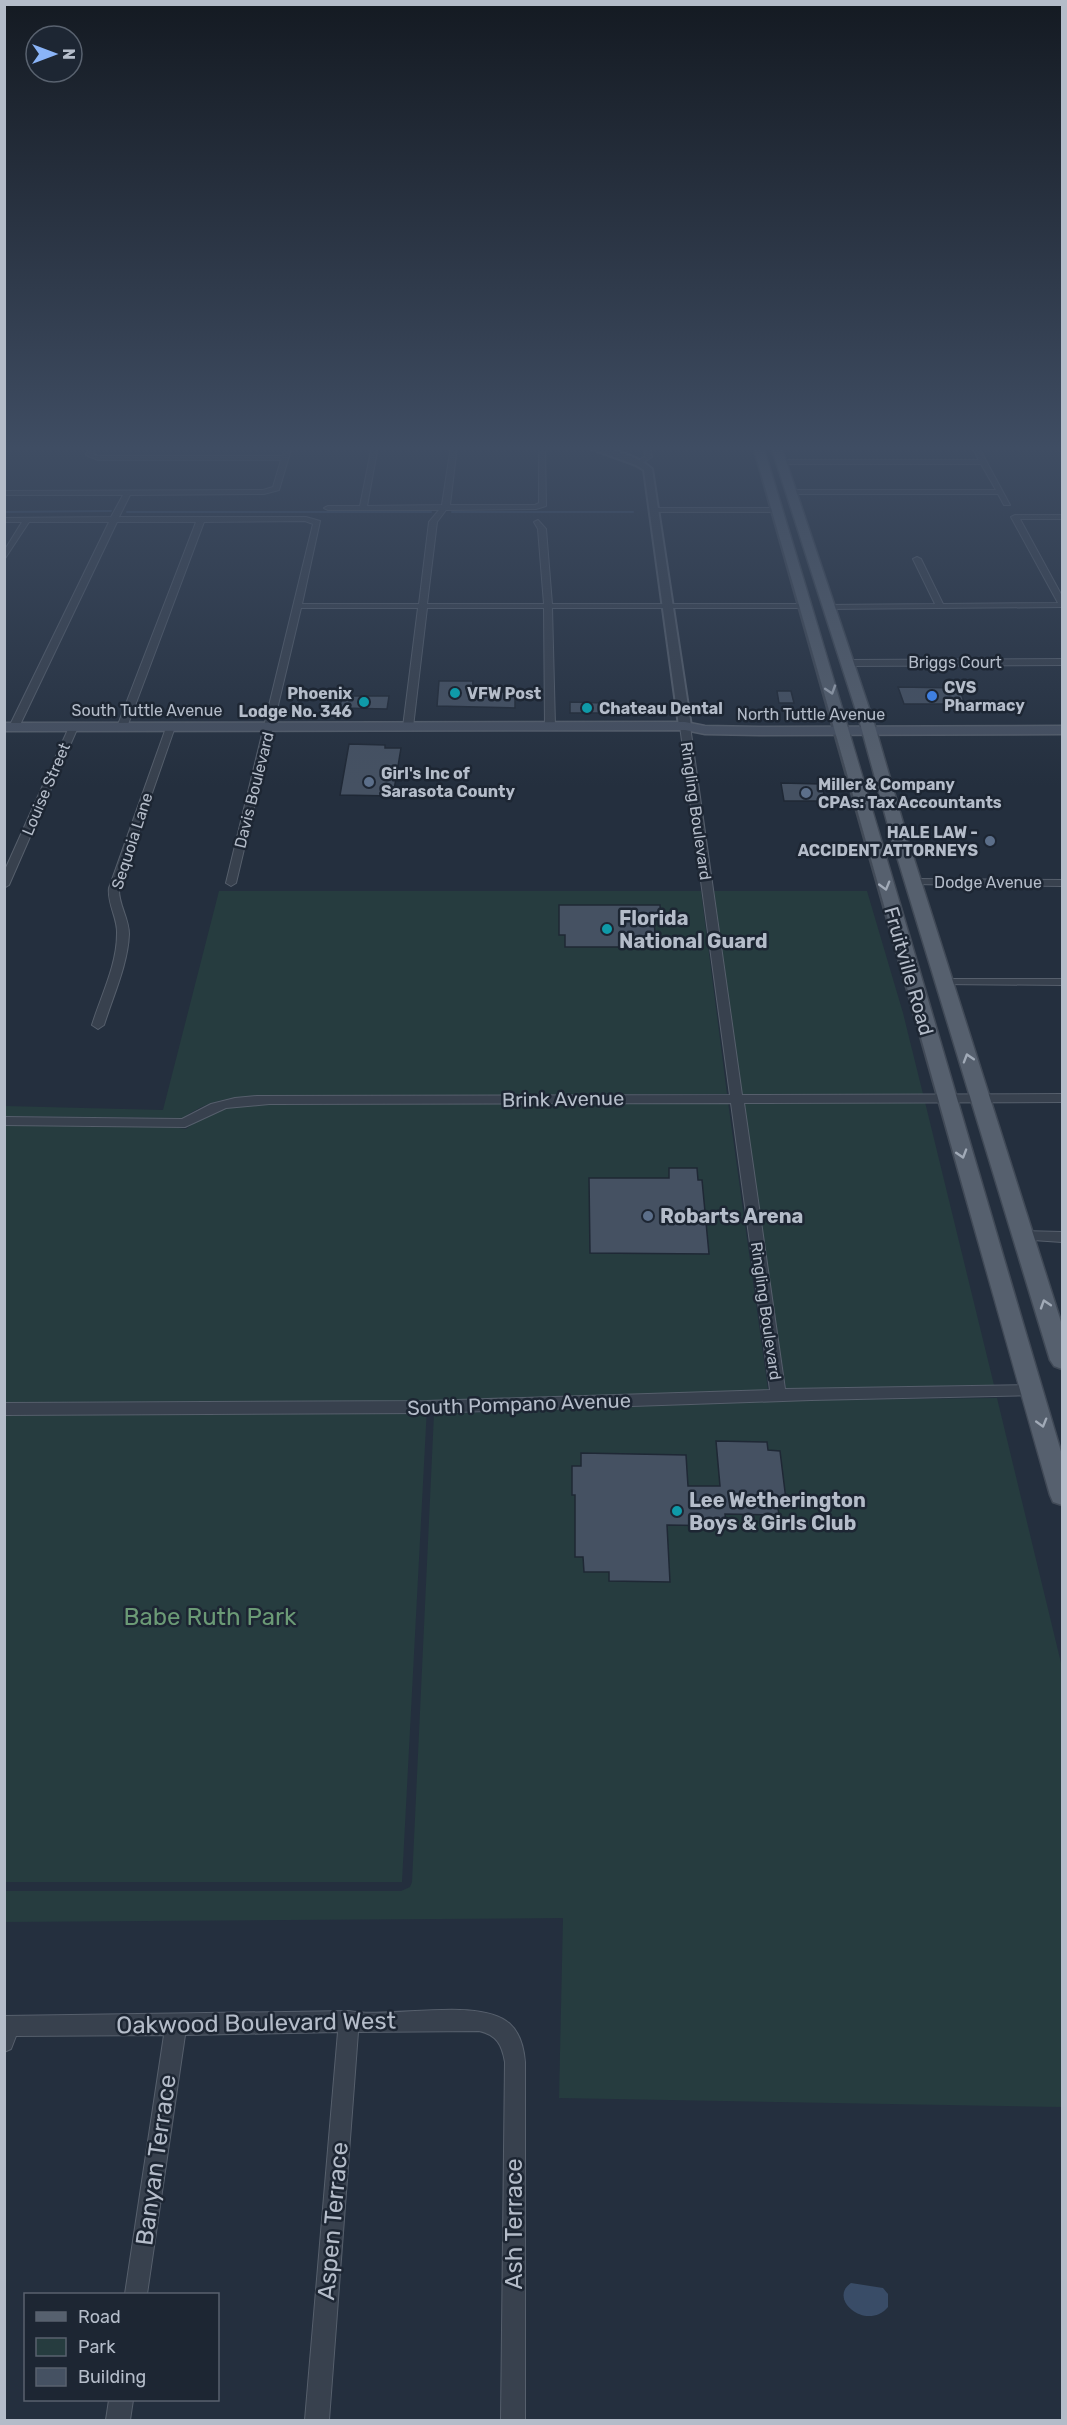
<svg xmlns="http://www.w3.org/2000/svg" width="1067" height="2425" viewBox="0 0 1067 2425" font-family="Rubik,sans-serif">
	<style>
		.green { fill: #263c3f }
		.water { fill: #394c67 }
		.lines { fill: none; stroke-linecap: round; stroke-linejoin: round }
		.stream { stroke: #394c67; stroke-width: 2 }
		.building { fill: #455162; stroke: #1f2835; stroke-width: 1.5 }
		.minor-casing { stroke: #565f6c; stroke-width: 2 }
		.tertiary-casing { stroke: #565f6c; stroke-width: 4 }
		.secondary-casing { stroke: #565f6c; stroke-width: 3 }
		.primary-casing { stroke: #414a57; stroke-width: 3 }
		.minor { fill: #38414e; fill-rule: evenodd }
		.tertiary { fill: #38414e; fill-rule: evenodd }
		.secondary { fill: #465061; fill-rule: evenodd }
		.primary { fill: #56606e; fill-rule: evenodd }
		.oneway { stroke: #a1aab7 }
		.culture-dot { fill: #0f9aa8; stroke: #1d2633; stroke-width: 2 }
		.shop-dot { fill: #3f7fe0; stroke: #1d2633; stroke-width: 2 }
		.service-dot { fill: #5c6f8a; stroke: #1d2633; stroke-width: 2 }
		.labels { text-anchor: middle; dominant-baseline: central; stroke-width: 5; stroke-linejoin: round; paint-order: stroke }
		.far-street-label { font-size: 16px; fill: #b4bcc9; stroke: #1d2633 }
		.far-poi-label { font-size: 16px; font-weight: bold; fill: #b4bcc9; stroke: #1d2633; text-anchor: start }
		.poi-label { font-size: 20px; font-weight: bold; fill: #b4bcc9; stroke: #1d2633; text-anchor: start }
		.street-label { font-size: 20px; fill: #b4bcc9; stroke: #1d2633 }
		.near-park-label { font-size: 24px; fill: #6b9a76; stroke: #1d2633 }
		.near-street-label { font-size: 24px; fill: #b4bcc9; stroke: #1d2633 }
	</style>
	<rect width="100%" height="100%" fill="#242f3e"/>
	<!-- green -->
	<path class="green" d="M219 891H701L727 1094 253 1096C226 1098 205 1102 183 1118L5 1116V1106L163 1110Z
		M714 891H867L903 1013 923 1094H742Z
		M728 1102 768 1390 427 1401 5 1402V1125L163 1126 186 1129 206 1115 227 1107 252 1105Z
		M743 1102H925L994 1385 786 1389Z
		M997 1398 1062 1667V2107L559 2098 563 1918 5 1922 4 1891H401L410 1887 412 1882 434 1414 813 1400Z
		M427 1407 402 1882H5V1409Z"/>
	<!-- water -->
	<path class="water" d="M851 2283 883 2288 888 2294V2307C867 2332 827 2299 851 2283Z"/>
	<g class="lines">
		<!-- stream -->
		<path class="stream" d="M4 512 111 511
			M127 512H431
			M452 512H633"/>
	</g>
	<!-- building -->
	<path class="building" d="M439 681H473L472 692H515V708L437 706Z
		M898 687 959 688 965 704H904Z
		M777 691H791L794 703H779Z
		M342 696H389L387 709 340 708Z
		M570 702 604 703V713H570Z
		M349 744 385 745V748H401L393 796 340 795Z
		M781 783 822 784 825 801H784Z
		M559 905H660L661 920H654L656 947H565V935H559Z
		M669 1168H697L698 1180H702L709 1254 590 1253 589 1178H669Z
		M716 1441 767 1442 768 1450 780 1451 787 1508H778L779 1515 725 1514 726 1526 667 1525 670 1582 609 1581V1572H584L583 1557H575V1495H572V1466H581V1453L686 1455 688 1486H720Z"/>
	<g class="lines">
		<!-- minor casing -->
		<g class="minor-casing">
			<path id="minor" d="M90 446H96L93 454 99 456H282L286 446H292L279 490 264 494 130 495 119 517H306L320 521 302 604H419L429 522 439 510H328L324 508 328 506H360L372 446H378L367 506 442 505 451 446H457L450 505H535L539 503V446H545L546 506 536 509 446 510 437 522 427 604H544L538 529 534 522 538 520 546 529 552 604H804L808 606 804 608H552L555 726 550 729 545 726 544 608H427L413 727 408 730 403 727 418 608H301L236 883 231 886 226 883 313 524 305 521 204 522 127 727 122 730 117 727 196 522H117L19 727 11 729 9 727 109 522H29L4 560V551L22 522H4V518L111 517 123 495H4V491L263 490 273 487 281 460H98L86 455Z
				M644 446H650L652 457 641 464H637V462L645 456Z
				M971 446H978L1010 505H1004L998 494H790L786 492 790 490H996L981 464H781L778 462 781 460H979Z
				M655 508H775L779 510 775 512H652L651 510Z
				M1015 515H1062V519H1020L1062 596V607L827 609 823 607 827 605 935 604 913 559 917 557 921 559 943 604 1058 603 1011 517Z
				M1062 659V665L847 666 843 663 847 660Z
				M685 723 690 726 742 1095 1062 1094V1102L744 1103 785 1389 1033 1385 1038 1387 1041 1391 1038 1395 811 1400 427 1413 4 1415V1403L427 1401 770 1390 731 1103 269 1104 226 1108 185 1127 4 1125V1117L182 1119 211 1104 235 1098 257 1096 730 1095 680 726Z
				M70 725 78 727 9 885 4 888V872Z
				M167 725 175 727 119 888C118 904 129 918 129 934 128 964 113 996 104 1025L98 1029 92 1025C101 996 117 965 117 934 118 918 107 904 109 888Z
				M914 879 1062 880V886L910 884 909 882Z
				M945 979H1062V985L941 984V980Z
				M1023 1231 1062 1232V1242L1018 1239 1016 1236 1018 1233Z
				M349 2011C389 2019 480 1996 510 2024 520 2033 524 2049 525 2062V2420H501L505 2062C502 2045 497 2035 479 2031L358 2032 329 2420H305L338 2032 185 2035 147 2294H125L164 2035 16 2036 11 2049 4 2052V2016Z
				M109 2400H133L130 2420H106Z"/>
		</g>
		<!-- tertiary casing -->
		<g class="tertiary-casing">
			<path id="tertiary" d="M584 446C605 446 637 455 652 469L691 726 689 728 685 729 679 726 644 470 636 465Z"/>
		</g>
		<!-- secondary casing -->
		<g class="secondary-casing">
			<path id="secondary" d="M685 722 705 726 759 727 1062 726V734L759 735 705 734 685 730 4 731V723Z"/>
		</g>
		<!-- primary casing -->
		<g class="primary-casing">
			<path id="primary" d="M753 446H763C866 782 962 1119 1062 1455V1505L1053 1502 1050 1495C950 1146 855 795 753 446Z
				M771 446H781L874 723 908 840 1062 1325V1369L1054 1366 1050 1360 892 840 860 723Z"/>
		</g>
		<!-- minor -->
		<use href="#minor" class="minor"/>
		<!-- tertiary -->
		<use href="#tertiary" class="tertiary"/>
		<!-- secondary -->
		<use href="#secondary" class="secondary"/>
		<!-- primary -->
		<use href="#primary" class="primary"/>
	</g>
	<!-- one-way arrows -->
	<defs><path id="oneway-chevron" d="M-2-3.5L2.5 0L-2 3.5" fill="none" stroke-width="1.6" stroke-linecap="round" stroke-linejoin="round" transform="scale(1.5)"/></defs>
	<g class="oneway">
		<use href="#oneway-chevron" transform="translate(831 690) rotate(72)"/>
		<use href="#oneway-chevron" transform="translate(885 886) rotate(74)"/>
		<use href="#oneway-chevron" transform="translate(968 1058) rotate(-107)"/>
		<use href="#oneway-chevron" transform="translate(962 1154) rotate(73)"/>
		<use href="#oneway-chevron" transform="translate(1045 1304) rotate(-108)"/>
		<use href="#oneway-chevron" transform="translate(1042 1423) rotate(74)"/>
	</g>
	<!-- sky -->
	<linearGradient id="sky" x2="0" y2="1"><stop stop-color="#141a22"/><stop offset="0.57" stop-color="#3f4d63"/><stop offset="1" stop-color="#3f4d63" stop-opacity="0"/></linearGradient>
	<rect width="1067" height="786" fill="url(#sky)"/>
	<!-- markers -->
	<g class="culture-dot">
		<circle cx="455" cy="693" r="6"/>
		<circle cx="364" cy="702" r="6"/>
		<circle cx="587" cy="708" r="6"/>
		<circle cx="607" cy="929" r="6"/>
		<circle cx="677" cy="1511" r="6"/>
	</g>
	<circle class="shop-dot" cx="932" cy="696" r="6"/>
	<g class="service-dot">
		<circle cx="369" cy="782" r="6"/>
		<circle cx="806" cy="793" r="6"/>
		<circle cx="990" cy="841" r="6"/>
		<circle cx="648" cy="1216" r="6"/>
	</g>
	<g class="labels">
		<!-- far-street labels -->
		<g class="far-street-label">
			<text x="955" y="662">Briggs Court</text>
			<text x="147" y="710">South Tuttle Avenue</text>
			<text x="811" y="714">North Tuttle Avenue</text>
			<text transform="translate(46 789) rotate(-67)">Louise Street</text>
			<text transform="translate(254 790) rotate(-76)">Davis Boulevard</text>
			<text transform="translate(696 811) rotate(82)">Ringling Boulevard</text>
			<text transform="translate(132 841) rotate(-72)">Sequoia Lane</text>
			<text x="988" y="882">Dodge Avenue</text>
			<text transform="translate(766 1311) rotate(82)">Ringling Boulevard</text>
		</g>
		<!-- far-poi labels -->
		<g class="far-poi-label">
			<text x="944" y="687">CVS<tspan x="944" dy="18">Pharmacy</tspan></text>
			<text x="352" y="693" text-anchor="end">Phoenix<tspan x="352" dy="18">Lodge No. 346</tspan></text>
			<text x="467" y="693">VFW Post</text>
			<text x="599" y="708">Chateau Dental</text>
			<text x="381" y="773">Girl's Inc of<tspan x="381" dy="18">Sarasota County</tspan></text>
			<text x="818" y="784">Miller &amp; Company<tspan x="818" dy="18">CPAs: Tax Accountants</tspan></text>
			<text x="978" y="832" text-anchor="end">HALE LAW -<tspan x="978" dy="18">ACCIDENT ATTORNEYS</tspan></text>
		</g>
		<!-- poi labels -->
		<g class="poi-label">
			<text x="619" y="918">Florida<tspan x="619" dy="23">National Guard</tspan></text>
			<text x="660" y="1216">Robarts Arena</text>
			<text x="689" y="1500">Lee Wetherington<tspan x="689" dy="23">Boys &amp; Girls Club</tspan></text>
		</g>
		<!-- street labels -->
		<g class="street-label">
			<text transform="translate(909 971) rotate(74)">Fruitville Road</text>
			<text transform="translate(563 1099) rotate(-1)">Brink Avenue</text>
			<text transform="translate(519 1404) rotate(-2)">South Pompano Avenue</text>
		</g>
		<!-- near-park labels -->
		<g class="near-park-label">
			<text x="210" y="1617">Babe Ruth Park</text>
		</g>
		<!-- near-street labels -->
		<g class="near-street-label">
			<text transform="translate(256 2023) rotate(-1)">Oakwood Boulevard West</text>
			<text transform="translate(156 2160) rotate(-82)">Banyan Terrace</text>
			<text transform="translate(333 2221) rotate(-85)">Aspen Terrace</text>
			<text transform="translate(514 2224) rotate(-90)">Ash Terrace</text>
		</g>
	</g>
	<!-- border -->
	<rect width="1067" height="2425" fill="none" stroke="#b4bcc9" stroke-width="12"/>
	<!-- legend -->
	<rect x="24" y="2293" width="195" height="108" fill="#1d2633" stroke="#59626f" stroke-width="1.5"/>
	<rect x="36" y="2312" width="30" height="9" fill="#56606e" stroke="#59626f" stroke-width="1.5"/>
	<text x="78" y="2323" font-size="18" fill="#b4bcc9">Road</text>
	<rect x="36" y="2338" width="30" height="18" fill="#263c3f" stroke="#59626f" stroke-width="1.5"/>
	<text x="78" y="2353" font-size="18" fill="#b4bcc9">Park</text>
	<rect x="36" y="2368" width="30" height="18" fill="#455162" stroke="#59626f" stroke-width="1.5"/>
	<text x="78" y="2383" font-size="18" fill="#b4bcc9">Building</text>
	<!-- north arrow -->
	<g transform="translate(54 54) rotate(90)"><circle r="28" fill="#1d2633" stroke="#59626f" stroke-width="1.5"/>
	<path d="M0-4.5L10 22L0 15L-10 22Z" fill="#8ab4f8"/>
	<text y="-9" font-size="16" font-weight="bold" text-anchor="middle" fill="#b4bcc9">N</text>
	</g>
</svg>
